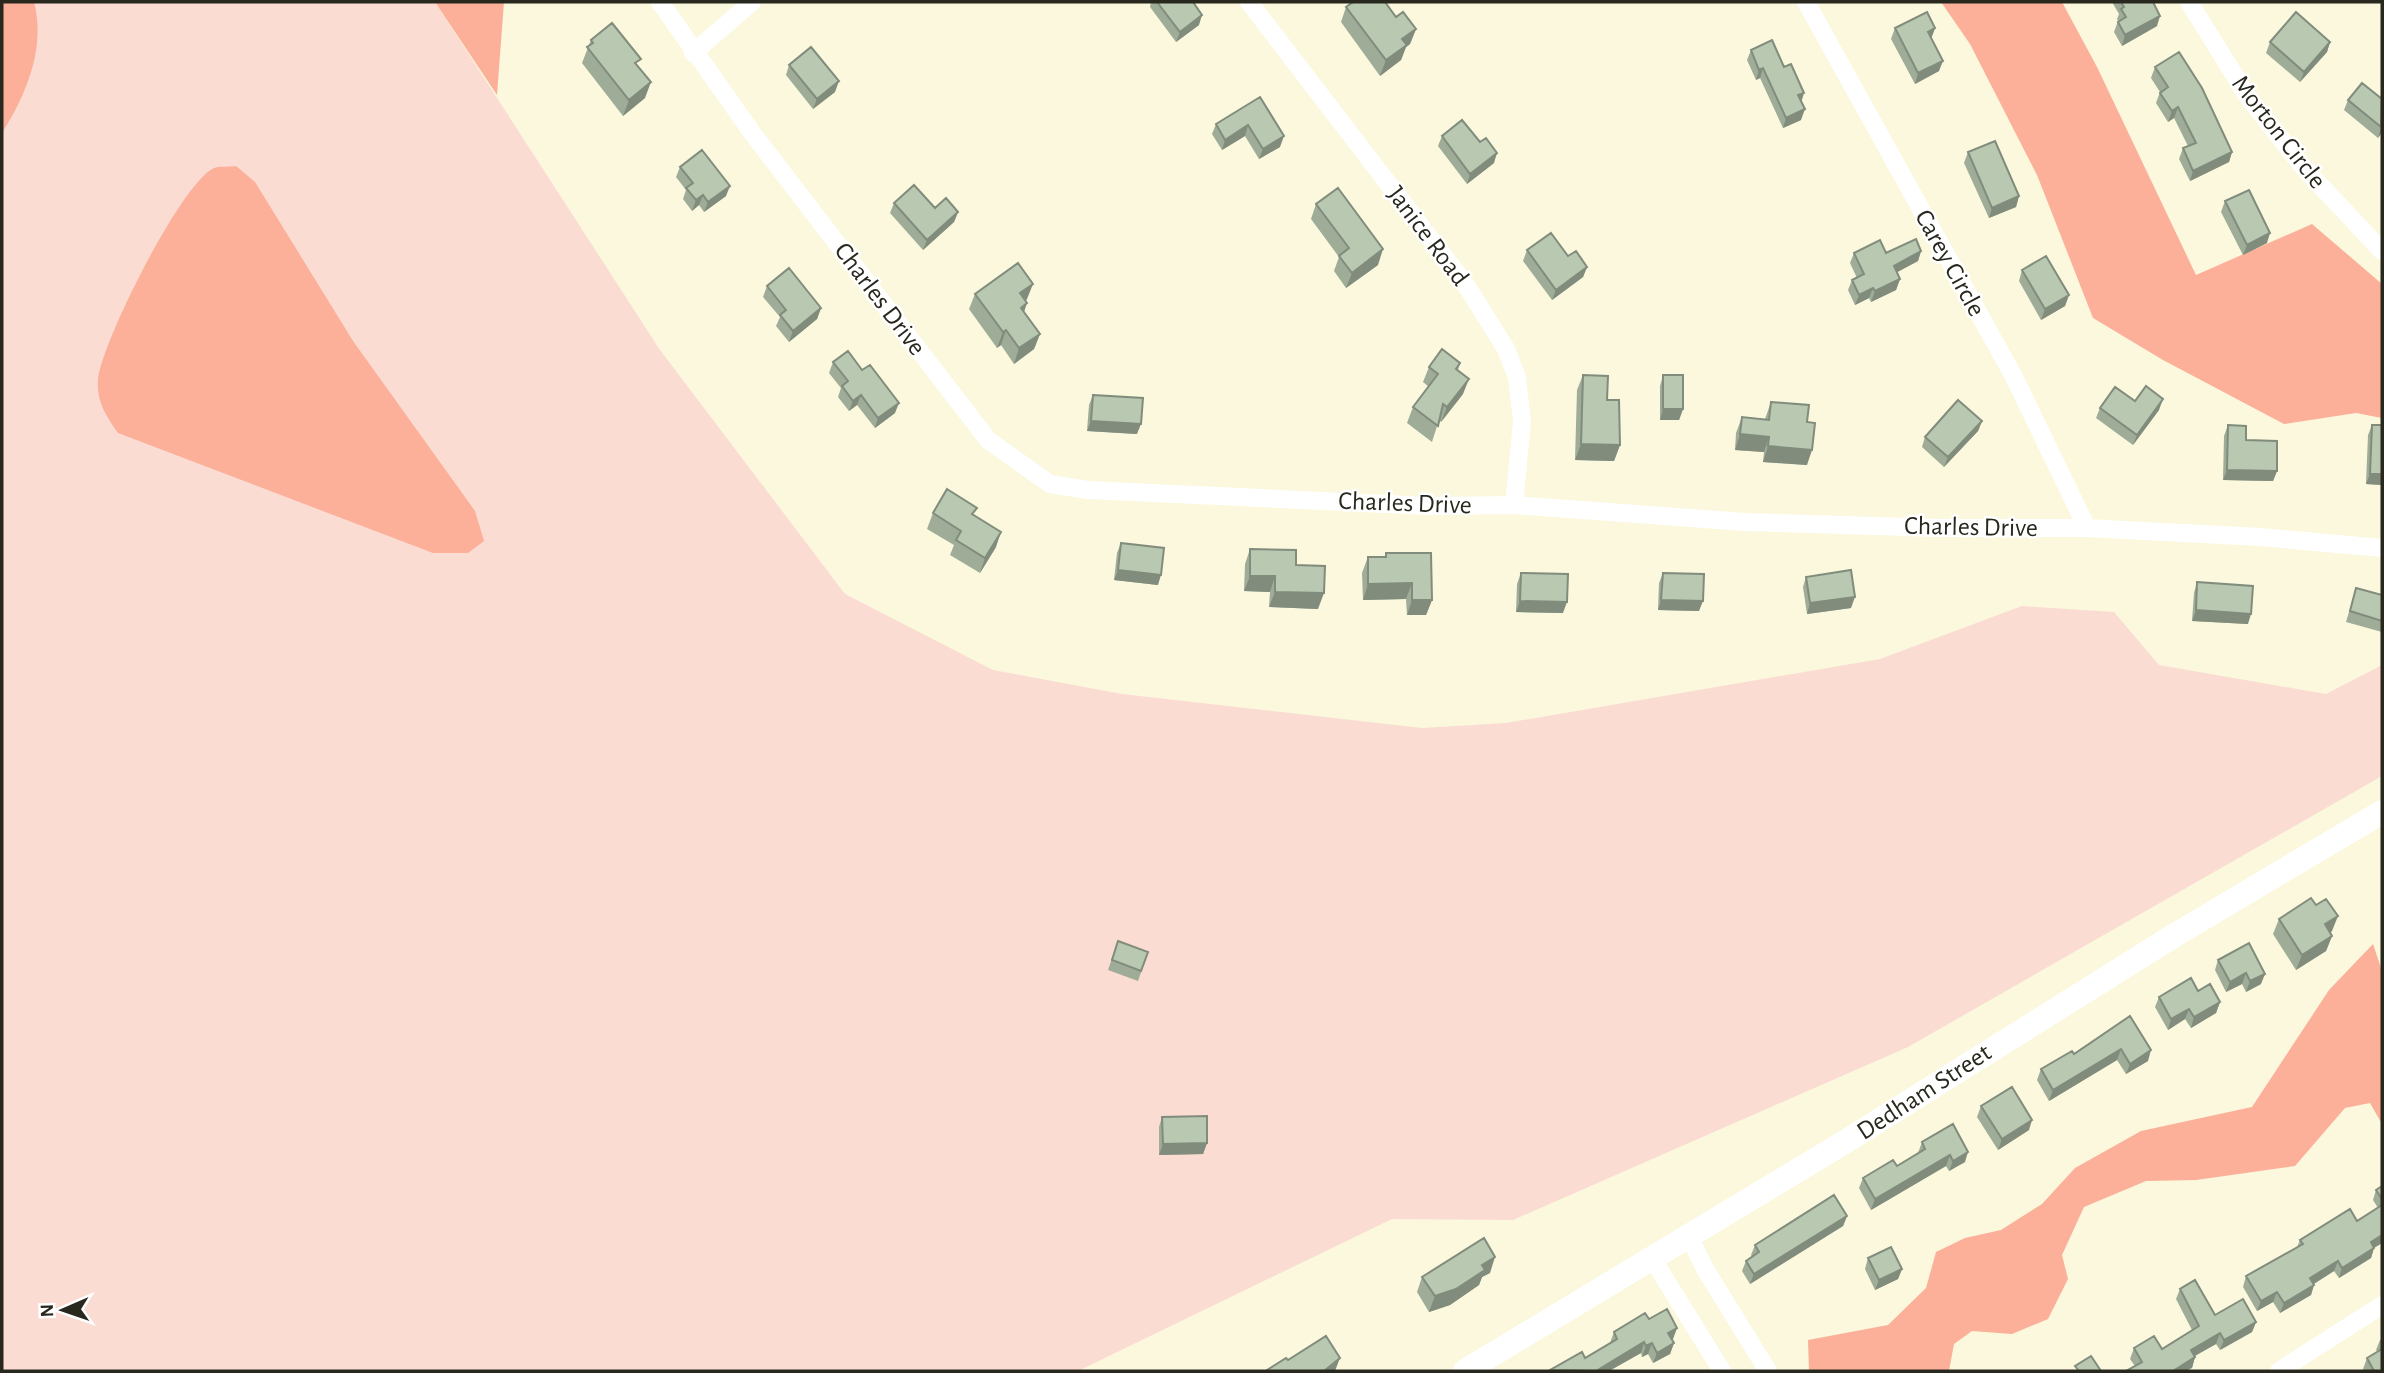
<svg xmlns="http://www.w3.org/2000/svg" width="2384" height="1373" viewBox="0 0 2384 1373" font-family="'Alegreya Sans',sans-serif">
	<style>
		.green { fill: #fadcd3 }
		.forest { fill: #fcaf99 }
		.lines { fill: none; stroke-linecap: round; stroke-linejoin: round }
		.street { stroke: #fff; stroke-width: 18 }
		.secondary { stroke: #fff; stroke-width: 24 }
		.wall { fill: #9eac98 }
		.shaded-wall { fill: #818c7c }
		.building { fill: #b8c8b1; stroke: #818c7c; stroke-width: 2 }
		.labels { text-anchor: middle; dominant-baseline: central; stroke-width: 5; stroke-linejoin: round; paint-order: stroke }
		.street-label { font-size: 26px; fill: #29281e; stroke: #fff }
	</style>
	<rect width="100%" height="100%" fill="#fbf8dd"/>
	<!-- green -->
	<path class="green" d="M2 2H435L660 350 845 594 993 670 1122 694 1422 728 1506 723 1880 659 2022 606 2114 612 2159 665 2326 694 2382 665V776L1908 1047 1513 1220 1392 1219 1078 1371H2Z"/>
	<!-- forest -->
	<path class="forest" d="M2 2H34C46 48 26 95 2 133Z
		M435 2H504L497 95Z
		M1941 2H2062L2097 67 2196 275 2312 224 2382 284V418L2356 413 2284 424 2163 360 2093 318 2037 175 1970 44Z
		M236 166 255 182 353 341 475 511 484 541 468 553H433L118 433C106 416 96 401 98 379 102 342 181 183 214 168 219 166 230 167 236 166Z
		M2373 944 2382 971V1124L2370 1103 2345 1108 2295 1166 2196 1180 2146 1181 2084 1207 2062 1255 2068 1279 2048 1319 2012 1334 1972 1331 1954 1344 1949 1371H1809L1808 1340 1888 1325 1926 1288 1936 1252 1965 1238 2001 1230 2042 1204 2075 1168 2141 1131 2252 1107 2329 990Z"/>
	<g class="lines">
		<!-- street -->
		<path class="street" d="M660 2 753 134 988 440 1050 484 1088 490 1430 506 1514 505 1745 522 1941 528H2087L2260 537 2382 548
			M1249 2 1466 285 1506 349 1517 377 1522 422 1514 505
			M1806 2 2014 377 2087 528
			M2189 2 2248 97 2304 168 2382 251
			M693 53 752 2
			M1689 1236 1705 1269 1768 1371
			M1652 1258 1722 1371
			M2279 1371 2382 1305"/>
		<!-- secondary -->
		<path class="secondary" d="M1465 1371 1848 1140 2175 935 2382 812"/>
	</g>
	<!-- wall -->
	<path class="wall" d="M1151 2H1193L1199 25 1176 42 1150 7Z
		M2112 2H2153L2157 26 2122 46 2114 32 2118 21 2117 19 2119 14Z
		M1346 7 1416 29 1410 44 1406 47 1401 60 1380 76 1341 22Z
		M1895 28H1935L1931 39 1939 71 1915 84 1891 39Z
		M591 40 638 67 645 98 623 116 582 63Z
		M2270 42H2330L2327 52 2300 82 2266 53Z
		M1751 50 1801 120 1783 128 1760 78 1756 80 1747 60Z
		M789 65 835 92 813 109 786 75Z
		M2155 67 2232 152 2229 162 2190 181 2179 159 2183 148 2188 146 2174 118 2168 122 2156 103 2160 92 2151 78Z
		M1260 97 1280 147 1259 159 1245 136 1222 150 1212 134 1216 124Z
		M2382 99V132L2378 138 2344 110 2348 100Z
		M1442 136 1494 163 1467 184 1438 146Z
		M1968 152 2019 196 2016 207 1989 218 1964 163Z
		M680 167 726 196 704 212 699 205 692 211 683 199 686 190 676 177Z
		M2225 201 2267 243 2243 255 2221 212Z
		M894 203 935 208 958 212 954 222 923 250 890 213Z
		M1316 204 1378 265 1346 288 1334 271 1339 257 1311 219Z
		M1527 250 1568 256 1587 267 1583 277 1552 300 1523 261Z
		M1921 251 1918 261 1897 272 1900 279 1896 290 1871 302 1869 298 1855 305 1848 290 1852 280 1857 278 1850 263 1854 253H1886Z
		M2022 270 2069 295 2065 306 2041 320 2019 281Z
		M767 286 821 308 817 319 789 342 776 326 780 317 763 297Z
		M975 294 1027 299 1026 301 1024 312 1040 334 1034 349 1014 364 1001 345 997 348 969 309Z
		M833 362 895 413 875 428 857 405 849 411 838 397 841 388 829 373Z
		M1460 363 1458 370 1463 394 1441 422 1439 420 1432 442 1407 423 1413 407 1429 387 1423 382 1429 367Z
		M1583 375 1607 400 1620 445 1614 461 1575 460 1577 390Z
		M1663 375 1683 409 1679 420H1660V386Z
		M1093 395 1137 434 1087 431 1089 405Z
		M2135 401 2159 410 2133 445 2096 418 2100 408Z
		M1771 402 1807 465 1763 462 1764 452 1735 450 1736 433 1742 417 1765 419Z
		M1982 421 1978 431 1944 467 1922 447 1925 437Z
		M2228 425 2246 440 2277 471 2273 481 2223 480 2224 436Z
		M2372 425H2382V485L2366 484 2368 435Z
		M933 513 974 515 996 547 980 573 950 555 954 545 927 529Z
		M1121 543 1158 585 1114 580 1117 553Z
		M1250 549 1296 565 1318 609 1269 607 1270 592 1244 591 1245 564Z
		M1386 553 1432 600 1426 615H1407L1406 599 1363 600 1362 573 1368 557H1385Z
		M1521 573 1563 613 1516 612 1517 584Z
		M1663 573 1699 611 1658 610 1659 583Z
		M1806 577 1851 608 1807 614 1803 587Z
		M2197 582 2248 624 2192 621 2194 593Z
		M2356 588 2382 595V632L2346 622Z
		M2279 919 2332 931 2330 933 2332 936 2326 951 2296 970 2273 934Z
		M1118 941 1148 952 1138 981 1108 970Z
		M2249 943 2261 984 2246 992 2242 984 2226 992 2215 970 2218 960Z
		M2198 991 2220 1002 2216 1013 2191 1028 2185 1019 2168 1030 2155 1007 2159 997Z
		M2130 1016 2148 1061 2126 1074 2117 1060 2049 1101 2037 1080 2041 1069 2074 1054Z
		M1981 1106 2029 1130 1998 1150 1977 1117Z
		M1162 1117 1207 1143 1203 1154 1159 1155V1127Z
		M1922 1142 1965 1162 1949 1171 1946 1166 1871 1210 1859 1188 1863 1178 1897 1166 1918 1153Z
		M2382 1186V1243L2374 1248 2371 1258 2339 1278 2334 1271 2314 1284 2311 1295 2280 1313 2273 1302 2257 1311 2243 1287 2246 1276 2297 1247 2300 1240 2357 1221 2378 1208 2373 1200 2376 1190Z
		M1847 1216 1843 1226 1750 1284 1742 1271 1746 1261 1752 1257 1751 1255 1755 1245Z
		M1868 1258 1902 1269 1898 1279 1875 1290 1865 1269Z
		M1490 1273 1482 1277 1479 1285 1450 1305 1429 1312 1417 1292 1422 1277Z
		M2180 1289 2215 1315 2256 1322 2252 1332 2220 1350 2216 1344 2195 1356V1357L2192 1368 2135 1366 2130 1359 2134 1348 2162 1349 2192 1330 2176 1299Z
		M1649 1319 1677 1328 1672 1340 1674 1343 1670 1354 1653 1363 1648 1354 1642 1357 1641 1353 1609 1371H1550L1585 1358 1610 1343 1614 1332Z
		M2382 1339V1371H2364L2363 1369 2367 1358 2378 1352 2376 1350 2380 1340Z"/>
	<!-- shaded-wall -->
	<path class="shaded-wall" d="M1202 15 1199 25 1176 42 1180 32Z
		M2160 16 2157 26 2122 46 2125 35Z
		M1935 28 1931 39 1928 32Z
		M1416 29 1410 44 1406 47 1401 60 1380 76 1386 60 1402 39Z
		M2330 42 2327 52 2300 82 2304 72Z
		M1943 61 1939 71 1915 84 1918 73Z
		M1763 68 1760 78 1756 80 1759 70Z
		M839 81 835 92 813 109 817 99Z
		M651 82 645 98 623 116 629 100Z
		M1804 93 1801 103 1798 95Z
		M2178 107 2174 118 2168 122 2172 111Z
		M1805 109 1801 120 1783 128 1786 118Z
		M1248 125 1245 136 1222 150 1225 140Z
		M2382 126V132L2378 138 2381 127Z
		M1284 136 1280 147 1259 159 1263 149Z
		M2232 152 2229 162 2190 181 2193 171Z
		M1497 153 1494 163 1467 184 1470 174Z
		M730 186 726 196 704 212 708 202Z
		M703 195 699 205 692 211 696 200Z
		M2019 196 2016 207 1989 218 1992 208Z
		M958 212 954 222 923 250 927 240Z
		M2270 233 2267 243 2243 255 2247 245Z
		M1383 249 1378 265 1346 288 1352 273Z
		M1921 251 1918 261 1890 276 1894 266Z
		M1587 267 1583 277 1552 300 1556 290Z
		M1900 279 1896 290 1871 302 1875 291Z
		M1033 284 1027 299 1015 308 1020 293Z
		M1873 288 1869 298 1855 305 1859 295Z
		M2069 295 2065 306 2041 320 2045 309Z
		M1027 303 1022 318 1021 308Z
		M821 308 817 319 789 342 793 331Z
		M1006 330 1001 345 997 348 1003 332Z
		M1040 334 1034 349 1014 364 1019 348Z
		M1469 379 1463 394 1441 422 1447 407Z
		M861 395 857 405 849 411 853 401Z
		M2163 399 2159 410 2133 445 2137 435Z
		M899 403 895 413 875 428 878 418Z
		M1663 409H1683L1679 420H1660Z
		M1091 421 1141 424 1137 434 1087 431Z
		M1982 421 1978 431 1944 467 1948 457Z
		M1740 434 1769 437 1764 452 1735 450Z
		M1581 444 1620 445 1614 461 1575 460Z
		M1768 446 1812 450 1807 465 1763 462Z
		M2227 470 2277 471 2273 481 2223 480Z
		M2370 474H2382V485L2366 484Z
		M1001 532 996 547 980 573 985 558Z
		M1118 570 1161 575 1158 585 1114 580Z
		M1250 576H1275L1270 592 1244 591Z
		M1412 583 1406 599 1363 600 1368 584Z
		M1275 592 1324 593 1318 609 1269 607Z
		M1855 597 1851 608 1807 614 1810 603Z
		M1412 600H1432L1426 615H1407Z
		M1661 600 1703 601 1699 611 1658 610Z
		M1520 601 1567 602 1563 613 1516 612Z
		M2196 610 2251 614 2248 624 2192 621Z
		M2338 916 2332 931 2319 940 2325 924Z
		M2332 936 2326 951 2296 970 2302 955Z
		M2246 973 2242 984 2226 992 2230 982Z
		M2265 974 2261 984 2246 992 2250 981Z
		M2220 1002 2216 1013 2191 1028 2194 1017Z
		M2189 1009 2185 1019 2168 1030 2171 1019Z
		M2121 1049 2117 1060 2049 1101 2053 1090Z
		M2151 1050 2148 1061 2126 1074 2130 1064Z
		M2032 1120 2029 1130 1998 1150 2002 1139Z
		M1207 1143 1203 1154 1159 1155 1163 1144Z
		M1968 1152 1965 1162 1949 1171 1953 1161Z
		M1950 1155 1946 1166 1871 1210 1875 1199Z
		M1847 1216 1843 1226 1750 1284 1754 1274Z
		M2382 1235V1243L2367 1252 2371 1242Z
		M2374 1248 2371 1258 2339 1278 2342 1268Z
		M1495 1257 1490 1273 1482 1277 1479 1285 1450 1305 1429 1312 1435 1296Z
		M2338 1261 2334 1271 2307 1288 2310 1278Z
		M1902 1269 1898 1279 1875 1290 1879 1280Z
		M2314 1285 2311 1295 2280 1313 2284 1303Z
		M2277 1292 2273 1302 2257 1311 2261 1301Z
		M2256 1322 2252 1332 2220 1350 2224 1340Z
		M1677 1328 1673 1339 1665 1344 1668 1333Z
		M2220 1333 2216 1344 2187 1360 2191 1350Z
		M1644 1342 1641 1353 1609 1371H1596Z
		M1652 1343 1648 1354 1642 1357 1646 1346Z
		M1674 1343 1670 1354 1653 1363 1657 1353Z
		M2195 1357 2192 1368 2186 1371H2173Z
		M1340 1358 1335 1371H1324Z"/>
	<!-- building -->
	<path class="building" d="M1157 2H1193L1202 15 1180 32Z
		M1353 2H1385L1396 17 1403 12 1416 29 1402 39 1407 45 1386 60 1346 7Z
		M2121 2H2153L2160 16 2125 35 2118 22 2126 17 2121 9 2124 7Z
		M1927 12 1935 28 1928 32 1943 61 1918 73 1895 28Z
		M2296 12 2330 42 2304 72 2270 42Z
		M612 23 641 59 635 63 651 82 629 100 587 47 593 43 591 40Z
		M1772 40 1784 67 1791 64 1804 93 1798 95 1805 109 1786 118 1763 68 1759 70 1751 50Z
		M811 47 839 81 817 99 789 65Z
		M2179 52 2202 88 2232 152 2193 171 2183 148 2196 143 2178 107 2172 111 2160 93 2168 87 2155 67Z
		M2362 83 2382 99 2381 127 2348 100Z
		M1260 97 1284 136 1263 149 1248 125 1225 140 1216 124Z
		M1462 120 1480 142 1486 138 1497 153 1470 174 1442 136Z
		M1995 141 2019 196 1992 208 1968 152Z
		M702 150 730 186 708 202 703 195 696 200 686 188 693 183 680 167Z
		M914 185 935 208 946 198 958 212 927 240 894 203Z
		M1338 188 1383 249 1352 273 1339 256 1349 248 1316 204Z
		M2249 190 2270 233 2247 245 2225 201Z
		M1551 233 1568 256 1576 251 1587 267 1556 290 1527 250Z
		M1916 239 1921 251 1894 266 1900 279 1875 291 1873 288 1859 295 1852 280 1864 274 1854 253 1880 240 1886 253Z
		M2046 256 2069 295 2045 309 2022 270Z
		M1018 263 1033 284 1020 293 1027 303 1021 308 1040 334 1019 348 1006 330 1003 332 975 294Z
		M789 268 821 308 793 331 780 315 786 310 767 286Z
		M1442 349 1460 363 1456 369 1469 379 1447 407 1443 404 1438 426 1413 407 1438 374 1429 367Z
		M848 351 862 370 870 365 899 403 878 418 861 395 853 401 842 386 848 381 833 362Z
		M1583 375 1608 376 1607 400H1619L1620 445 1581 444Z
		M1663 375H1683V409H1663Z
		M2146 386 2163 399 2137 435 2100 408 2115 387 2135 401Z
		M1093 395 1143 398 1141 424 1091 421Z
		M1958 400 1982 421 1948 457 1925 437Z
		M1771 402 1809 405 1807 422 1815 423 1812 450 1768 446 1769 437 1740 434 1742 417 1769 420Z
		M2228 425 2246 426V440L2277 441V471L2227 470Z
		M2372 425H2382V474H2370Z
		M947 489 977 508 972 514 1001 532 985 558 956 540 961 531 933 513Z
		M1121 543 1164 548 1161 575 1118 570Z
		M1250 549 1296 550V565L1325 566 1324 593 1275 592V576H1250Z
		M1386 553H1431L1432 600H1412V583L1368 584V557H1386Z
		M1851 570 1855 597 1810 603 1806 577Z
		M1521 573 1568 574 1567 602 1520 601Z
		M1663 573 1704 574 1703 601 1661 600Z
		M2197 582 2253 586 2251 614 2196 610Z
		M2356 588 2382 595V621L2350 611Z
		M2311 898 2316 905 2326 899 2338 916 2325 924 2332 936 2302 955 2279 919Z
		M1118 941 1148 952 1141 971 1112 960Z
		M2249 943 2265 974 2250 981 2246 973 2230 982 2218 960Z
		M2191 978 2198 991 2210 984 2220 1002 2194 1017 2189 1009 2171 1019 2159 997Z
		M2130 1016 2151 1050 2130 1064 2121 1049 2053 1090 2041 1069 2072 1051 2074 1054Z
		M2012 1087 2032 1120 2002 1139 1981 1106Z
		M1207 1116V1143L1163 1144 1162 1117Z
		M1953 1124 1968 1152 1953 1161 1950 1155 1875 1199 1863 1178 1893 1160 1897 1166 1925 1149 1922 1142Z
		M2382 1186V1199L2376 1190Z
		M1834 1195 1847 1216 1754 1274 1746 1261 1759 1252 1755 1245Z
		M2382 1205V1235L2371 1242 2374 1248 2342 1268 2338 1261 2310 1278 2314 1285 2284 1303 2277 1292 2261 1301 2246 1276 2303 1244 2300 1240 2350 1209 2357 1221Z
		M1484 1238 1495 1257 1482 1265 1485 1270 1456 1289 1435 1296 1422 1277Z
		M1891 1247 1902 1269 1879 1280 1868 1258Z
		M2195 1280 2215 1315 2243 1299 2256 1322 2224 1340 2220 1333 2191 1350 2195 1357 2173 1371H2126L2142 1362 2134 1348 2154 1336 2162 1349 2199 1326 2180 1289Z
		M1667 1309 1677 1328 1668 1333 1674 1343 1657 1353 1652 1343 1646 1346 1644 1342 1596 1371 1550 1370 1582 1352 1585 1358 1617 1339 1614 1332 1645 1313 1649 1319Z
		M1326 1336 1340 1358 1324 1371H1267V1370L1286 1358 1288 1360Z
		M2382 1349V1371H2374L2367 1358Z
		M2091 1356 2101 1371H2079L2075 1366Z"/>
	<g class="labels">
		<!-- street labels -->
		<g class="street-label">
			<text transform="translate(2279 132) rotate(52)">Morton Circle</text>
			<text transform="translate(1428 236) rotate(53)">Janice Road</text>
			<text transform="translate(1950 263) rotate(61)">Carey Circle</text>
			<text transform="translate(880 299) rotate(53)">Charles Drive</text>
			<text transform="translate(1405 503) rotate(2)">Charles Drive</text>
			<text transform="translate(1971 527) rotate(1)">Charles Drive</text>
			<text transform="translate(1924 1092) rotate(-33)">Dedham Street</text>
		</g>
	</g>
	<!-- border -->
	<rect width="2384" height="1373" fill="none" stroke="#29281e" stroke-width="7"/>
	<!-- north arrow -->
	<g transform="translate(63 1310) rotate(268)" stroke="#ffffff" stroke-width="5" paint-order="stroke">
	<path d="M0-5L12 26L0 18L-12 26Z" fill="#29281e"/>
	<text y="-10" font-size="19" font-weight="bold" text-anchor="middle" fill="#29281e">N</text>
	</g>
</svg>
